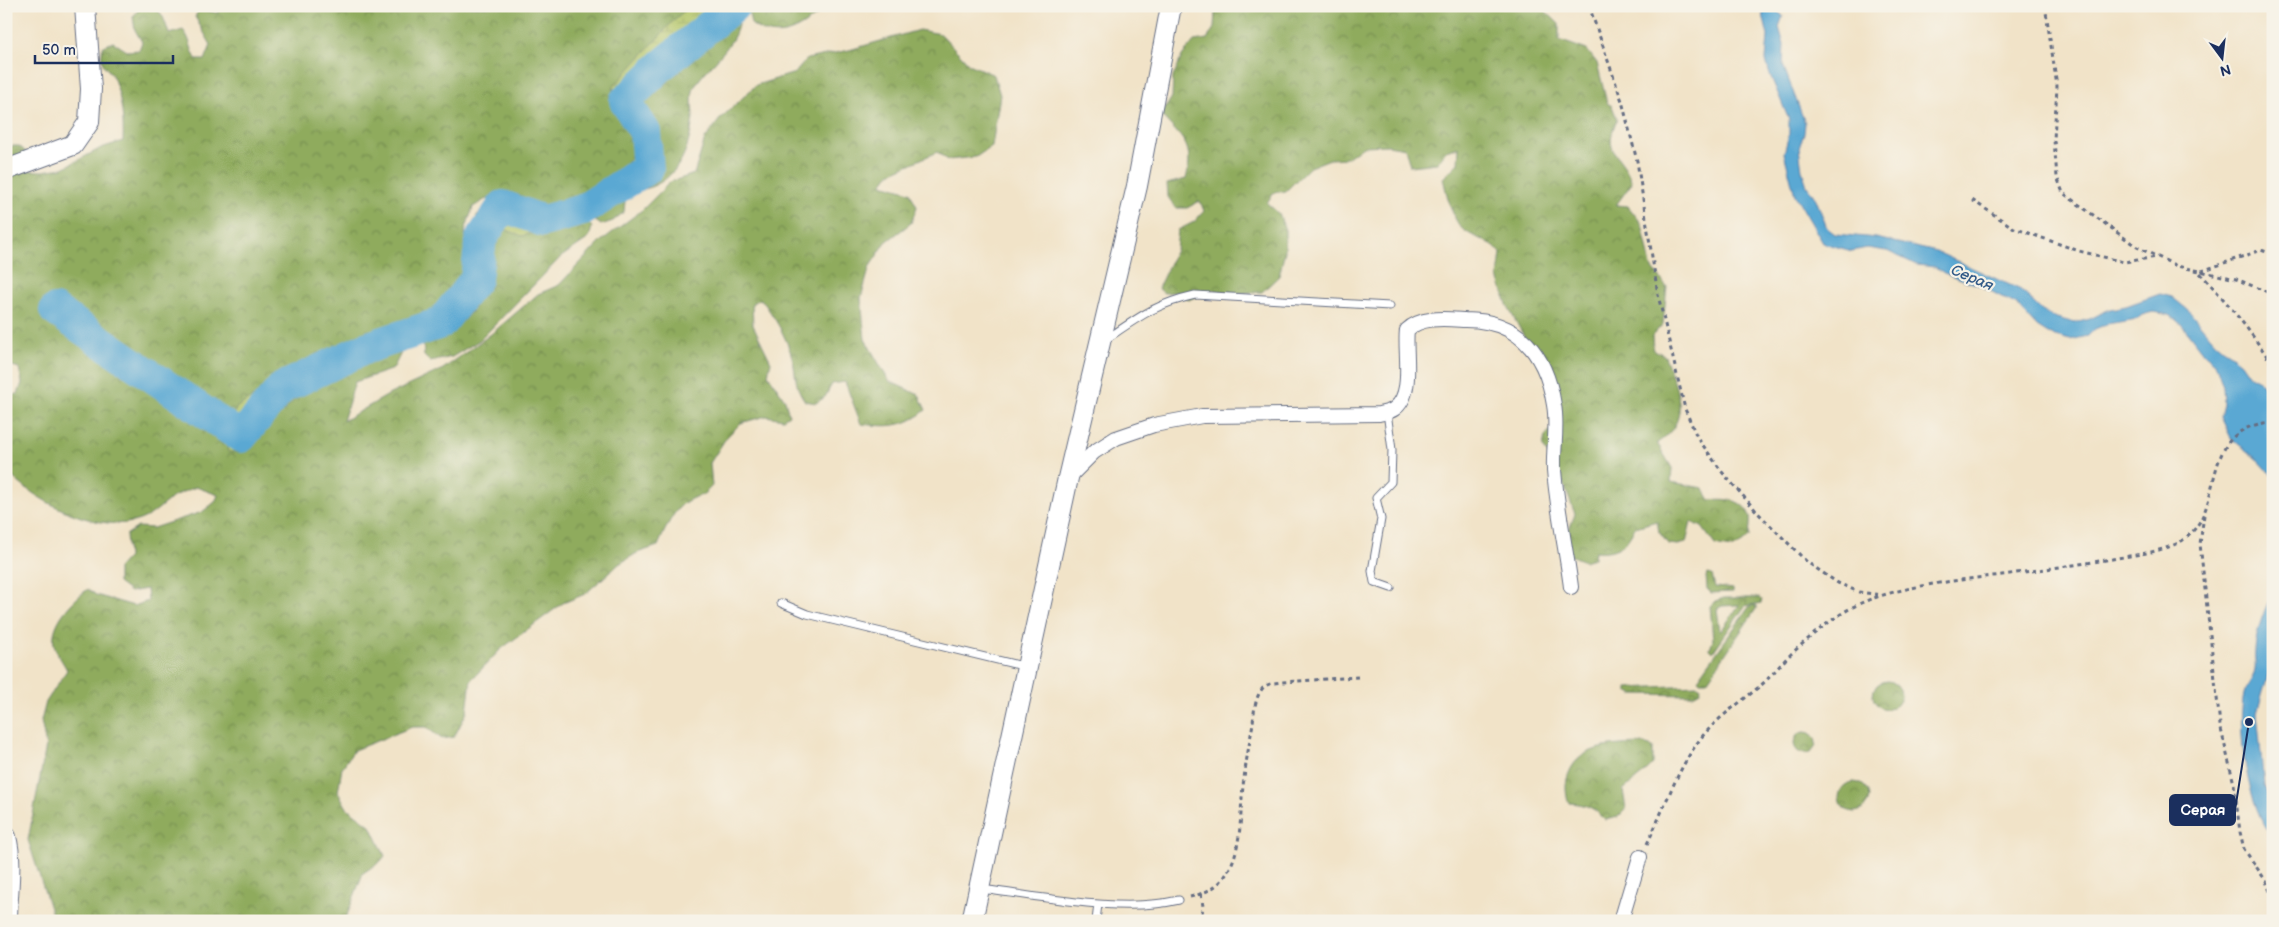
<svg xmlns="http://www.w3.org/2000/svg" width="2279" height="927" viewBox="0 0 2279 927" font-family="'Balsamiq Sans',sans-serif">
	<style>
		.forest { fill: url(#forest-crowns); stroke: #556d5e; fill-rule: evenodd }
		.wetland { fill: url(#wetland-marsh); stroke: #687a64 }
		.water { fill: #5aa8d3; stroke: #3a6c98 }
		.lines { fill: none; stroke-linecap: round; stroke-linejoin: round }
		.river { stroke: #5aa8d3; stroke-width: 32 }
		.lane-casing { stroke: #666e83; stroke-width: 9 }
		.street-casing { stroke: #666e83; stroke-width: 16 }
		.secondary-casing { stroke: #666e83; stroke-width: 22 }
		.path { stroke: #666e83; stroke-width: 3; stroke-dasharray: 4 4; stroke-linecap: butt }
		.lane { stroke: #fff; stroke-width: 7 }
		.street { stroke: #fff; stroke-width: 14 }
		.secondary { stroke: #fff; stroke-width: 20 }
		.labels { text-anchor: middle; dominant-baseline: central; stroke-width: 4.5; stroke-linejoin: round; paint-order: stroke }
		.water-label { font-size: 15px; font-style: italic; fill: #315987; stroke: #f7f3e8 }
		.leader { fill: none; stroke: #1b2f5e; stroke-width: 2 }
		.callout-dot { fill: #1b2f5e; stroke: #f7f3e8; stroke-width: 2 }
		.callout { fill: #1b2f5e; stroke: #1b2f5e; stroke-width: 2 }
		.callout-label { font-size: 15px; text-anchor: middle; font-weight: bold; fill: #fff }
	</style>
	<defs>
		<pattern id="forest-crowns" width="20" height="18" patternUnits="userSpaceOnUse" patternTransform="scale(1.25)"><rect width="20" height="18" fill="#8fab5d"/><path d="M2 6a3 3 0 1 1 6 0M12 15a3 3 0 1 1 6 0" fill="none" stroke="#748c50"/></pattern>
		<pattern id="wetland-marsh" width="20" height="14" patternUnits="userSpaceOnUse" patternTransform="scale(1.25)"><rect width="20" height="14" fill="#b4c669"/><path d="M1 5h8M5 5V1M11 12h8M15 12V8" fill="none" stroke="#9aaa5d"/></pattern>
	</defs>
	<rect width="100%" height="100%" fill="#f7f3e8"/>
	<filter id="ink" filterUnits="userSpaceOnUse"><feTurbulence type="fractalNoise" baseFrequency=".02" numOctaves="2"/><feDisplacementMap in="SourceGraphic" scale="10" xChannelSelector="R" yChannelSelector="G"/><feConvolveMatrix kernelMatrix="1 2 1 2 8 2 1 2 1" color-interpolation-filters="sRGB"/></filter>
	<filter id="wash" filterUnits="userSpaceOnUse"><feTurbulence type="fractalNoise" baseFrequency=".0096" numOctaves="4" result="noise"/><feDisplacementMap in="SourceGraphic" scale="20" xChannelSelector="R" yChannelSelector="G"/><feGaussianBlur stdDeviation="1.12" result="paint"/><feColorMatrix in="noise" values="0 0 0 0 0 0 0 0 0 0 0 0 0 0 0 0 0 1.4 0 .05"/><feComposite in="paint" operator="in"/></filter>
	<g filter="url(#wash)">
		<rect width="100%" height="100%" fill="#f1e3c8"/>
		<!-- forest -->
		<path class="forest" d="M141 6C162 6 163 16 169 34L183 30C191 39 190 50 197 60H205L211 45 195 17 199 9 218 13 220 6H706L618 90C625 106 636 123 641 139 650 176 558 208 532 219L486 199 473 207 465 231 469 287 455 311 405 345 393 369 355 382 343 421 390 394 443 369 491 334 538 294 559 285 601 241 642 210 670 182 694 174 705 139 720 119 756 85 795 73 807 59 849 50 919 30 941 34 969 64 994 75 1000 95 992 146 976 157 948 160 937 152 890 173 882 184 910 192 917 207 911 223 886 242 870 266 861 298 865 339 889 381 919 395 926 410C904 428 888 427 861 424L845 382 832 384 825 397 816 403 805 401C793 384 797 375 792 357 786 336 774 316 761 299L752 303 753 325 771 362 768 374 785 400 789 415 783 419 766 416 741 423 726 438 710 463 712 486C699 500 702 493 689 500 674 507 664 532 658 546L637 553 619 564 585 594 563 603 501 649 471 680 467 712 454 737 442 739 426 727H412L354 750 342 768 338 792 347 808 371 826 385 856 380 862 363 873 346 918 341 921H54L28 840 46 746 41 721 46 702 67 670C63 662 56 653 54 645 50 623 72 601 88 589L96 595 134 606 148 601 147 589 130 592 118 583V568L128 557 126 535 138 527 153 528 202 512 215 502 218 495 196 487C189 490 182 492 175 496 160 505 154 517 133 522 92 531 34 500 6 471V396L18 394 22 383 19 368 6 364V180L21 170 42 171 63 168 101 148 123 141C124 122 122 101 115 82 109 64 98 71 103 46L113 42 127 51 139 50 142 42 135 30 133 17Z
			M749 6H827C804 27 779 46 751 24L748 8Z
			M1220 6H1540L1559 24V40L1587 50 1597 63 1607 103 1612 106 1617 119C1601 156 1622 151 1632 183L1616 205 1628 206 1642 224 1651 266 1667 287 1663 324 1652 336 1653 349 1665 356C1676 389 1694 419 1657 443L1672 468 1671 482 1703 488 1710 500C1725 498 1745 499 1750 517 1751 523 1749 531 1749 537 1737 549 1732 549 1715 545L1702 527 1691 522 1686 543 1678 545 1668 544 1659 532 1657 521 1635 527C1627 546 1616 553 1595 551L1594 558 1584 561 1570 555 1567 535 1575 514 1558 469 1543 447 1545 436 1553 427 1556 395 1508 307 1498 277 1501 253C1490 241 1477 239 1465 231 1453 224 1446 191 1443 178L1458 163 1459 147 1446 151 1437 163 1410 166 1405 148 1388 145 1363 146 1347 158 1330 159 1310 167 1286 191 1273 193 1267 203 1279 214 1285 230V251L1279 276 1262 292 1236 293 1211 290 1189 300 1178 292 1164 293 1158 288 1176 250 1178 230 1194 222 1204 211 1200 201 1187 208H1176L1168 197 1167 184 1186 179C1195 144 1182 139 1161 115L1172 97 1173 77 1182 56 1194 41 1207 39 1214 28 1215 10Z
			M736 9C749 37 707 65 695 86 690 94 693 108 693 117 689 154 676 185 635 191L634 176 656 148 657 135 645 127 636 108 700 24Z
			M6 146H19L25 151 26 159 6 169Z
			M622 195 625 201 624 212 613 221 601 225 594 220 596 210Z
			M581 216 592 227 589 238 561 257 480 340 452 357 430 362 424 356 423 342 432 332 450 323 483 256 498 220Z
			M1708 574 1712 575 1715 587 1733 589V592L1711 593 1707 589 1706 576Z
			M1724 598H1760L1762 600 1761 603 1745 606 1713 652 1710 649 1713 640 1710 606 1715 601ZM1739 605 1721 631H1720L1717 609 1722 606Z
			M1753 605 1756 606V609L1707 681H1700L1698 679 1749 607Z
			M1873 695a14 14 0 1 1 28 0a14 14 0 1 1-28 0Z
			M1698 685 1701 687 1700 691 1693 695 1632 694 1627 691V688Z
			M1794 743a11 11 0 1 1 22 0a11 11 0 1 1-22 0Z
			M1643 744 1653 747V764L1643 774 1623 790 1626 809 1618 817 1605 820C1594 807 1586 804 1569 803 1565 793 1565 782 1569 773 1580 744 1617 745 1643 744Z
			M1839 797a15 15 0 1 1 30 0a15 15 0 1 1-30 0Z"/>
		<!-- wetland -->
		<path class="wetland" d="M690 6H747L718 18 646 95 641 110 655 131 659 149 628 195 607 209 574 222 522 236 502 228 494 232 487 247 484 284 473 310 457 327 395 351H356L317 377 243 452H228L224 433 237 407 349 340 410 326 453 302 466 283 469 246 477 215 485 208 525 210 568 201 620 175 636 147 617 117 611 102 614 86 676 18Z"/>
		<!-- water -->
		<path class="water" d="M1761 6H1776L1777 11 1783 16 1779 27 1784 45 1783 65 1805 123 1804 133 1799 148 1802 170 1807 186 1816 199 1827 228 1835 234 1876 238 1937 252 2021 290 2042 311 2053 317 2075 323 2090 319 2110 309 2126 306 2160 294 2172 297 2188 310 2215 342 2241 363 2250 376 2261 382 2273 395V476L2259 461 2231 438 2221 417 2224 404 2223 386 2215 363 2204 354 2182 325 2170 315 2153 312 2142 315 2137 319 2107 324 2095 329 2088 336 2070 340 2048 334 2037 327 2017 305 1981 286 1944 273 1935 267 1917 265 1887 251 1867 248 1852 251 1823 243 1795 195 1792 184 1784 153 1789 134V120L1769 72 1766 60 1768 36Z
			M2273 592V657L2257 713 2264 786 2273 806V838C2248 809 2236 731 2244 694 2246 686 2254 678 2255 670 2256 664 2254 657 2255 651 2256 630 2264 611 2273 592Z"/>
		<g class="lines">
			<!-- river -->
			<path class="river" d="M55 310 241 437 282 388 366 348 441 323 476 279 481 239 503 206 543 221 583 210 648 168 645 132 625 101 662 65 734 6"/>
		</g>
	</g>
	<g filter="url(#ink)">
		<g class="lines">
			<!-- lane casing -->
			<g class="lane-casing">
				<path id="lane" d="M1105 340C1139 317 1155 304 1195 295L1390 306
					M1387 412 1392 450 1391 482 1376 498 1381 519 1372 571 1374 582 1391 588
					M781 603 807 614 1027 667
					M981 889C1040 896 1120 914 1179 900
					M1096 921 1098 904"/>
			</g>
			<!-- street casing -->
			<g class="street-casing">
				<path id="street" d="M1070 476 1094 452 1116 438 1154 425 1202 416 1379 414C1383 413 1390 412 1394 409 1415 395 1404 351 1407 330 1422 316 1446 319 1465 320 1519 320 1546 354 1554 405 1558 426 1553 449 1554 470 1557 509 1566 548 1571 587
					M1621 921 1640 857"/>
			</g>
			<!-- secondary casing -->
			<g class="secondary-casing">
				<path id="secondary" d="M6 170 73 145 89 122 91 89 85 6
					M6 837C13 864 7 893 7 921
					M972 921 1068 478 1137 186 1171 6"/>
			</g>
			<!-- path -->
			<path class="path" d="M1589 6 1622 101 1637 161 1658 295 1685 409 1697 437 1722 472 1758 513 1807 562 1838 583 1859 592 1882 595
				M2043 6 2046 12 2057 86 2054 140 2057 177 2063 193 2137 247 2158 257 2177 266 2236 279 2270 293 2273 296
				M1972 200 2014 228 2079 251 2124 262 2157 257
				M2273 254 2261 250 2199 272C2226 301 2252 332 2273 366
				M2204 515 2200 544 2220 725 2234 784 2240 832 2244 849 2266 881 2273 899
				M1647 844C1664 809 1677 769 1701 738 1719 716 1739 704 1760 686 1771 677 1780 664 1791 654 1811 636 1836 614 1861 603 1900 586 1959 580 2002 575 2039 570 2075 565 2112 559 2133 555 2156 553 2176 544 2233 516 2190 428 2273 422
				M1201 894 1203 906 1201 921
				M1190 897C1203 894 1218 887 1225 876 1244 849 1239 810 1244 779 1246 760 1250 741 1253 723 1254 712 1255 695 1264 687 1269 683 1276 683 1282 682L1358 677"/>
			<!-- lane -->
			<use href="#lane" class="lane"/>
			<!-- street -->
			<use href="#street" class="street"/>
			<!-- secondary -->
			<use href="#secondary" class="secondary"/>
		</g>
	</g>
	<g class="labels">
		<!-- water labels -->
		<g class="water-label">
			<text transform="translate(1972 278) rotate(23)">Серая</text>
		</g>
	</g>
	<!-- callouts -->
	<path class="leader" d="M2249 722L2235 810"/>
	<circle class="callout-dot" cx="2249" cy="722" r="5"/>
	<rect class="callout" x="2170" y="795" width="65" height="30" rx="5"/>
	<g class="callout-label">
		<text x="2203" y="815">Серая</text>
	</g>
	<!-- margin -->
	<rect width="2279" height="927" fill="none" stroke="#f7f3e8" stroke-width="25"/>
	<!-- north arrow -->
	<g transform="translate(2222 58) rotate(165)" stroke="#f7f3e8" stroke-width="4" paint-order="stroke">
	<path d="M0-4L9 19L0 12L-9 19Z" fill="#1b2f5e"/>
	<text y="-8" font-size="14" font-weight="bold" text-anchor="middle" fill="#1b2f5e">N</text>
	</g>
	<!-- scale -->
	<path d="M35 55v8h138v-8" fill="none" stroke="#1b2f5e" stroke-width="2.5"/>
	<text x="42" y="55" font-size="15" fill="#1b2f5e" stroke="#f7f3e8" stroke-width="4" paint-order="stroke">50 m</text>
</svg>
